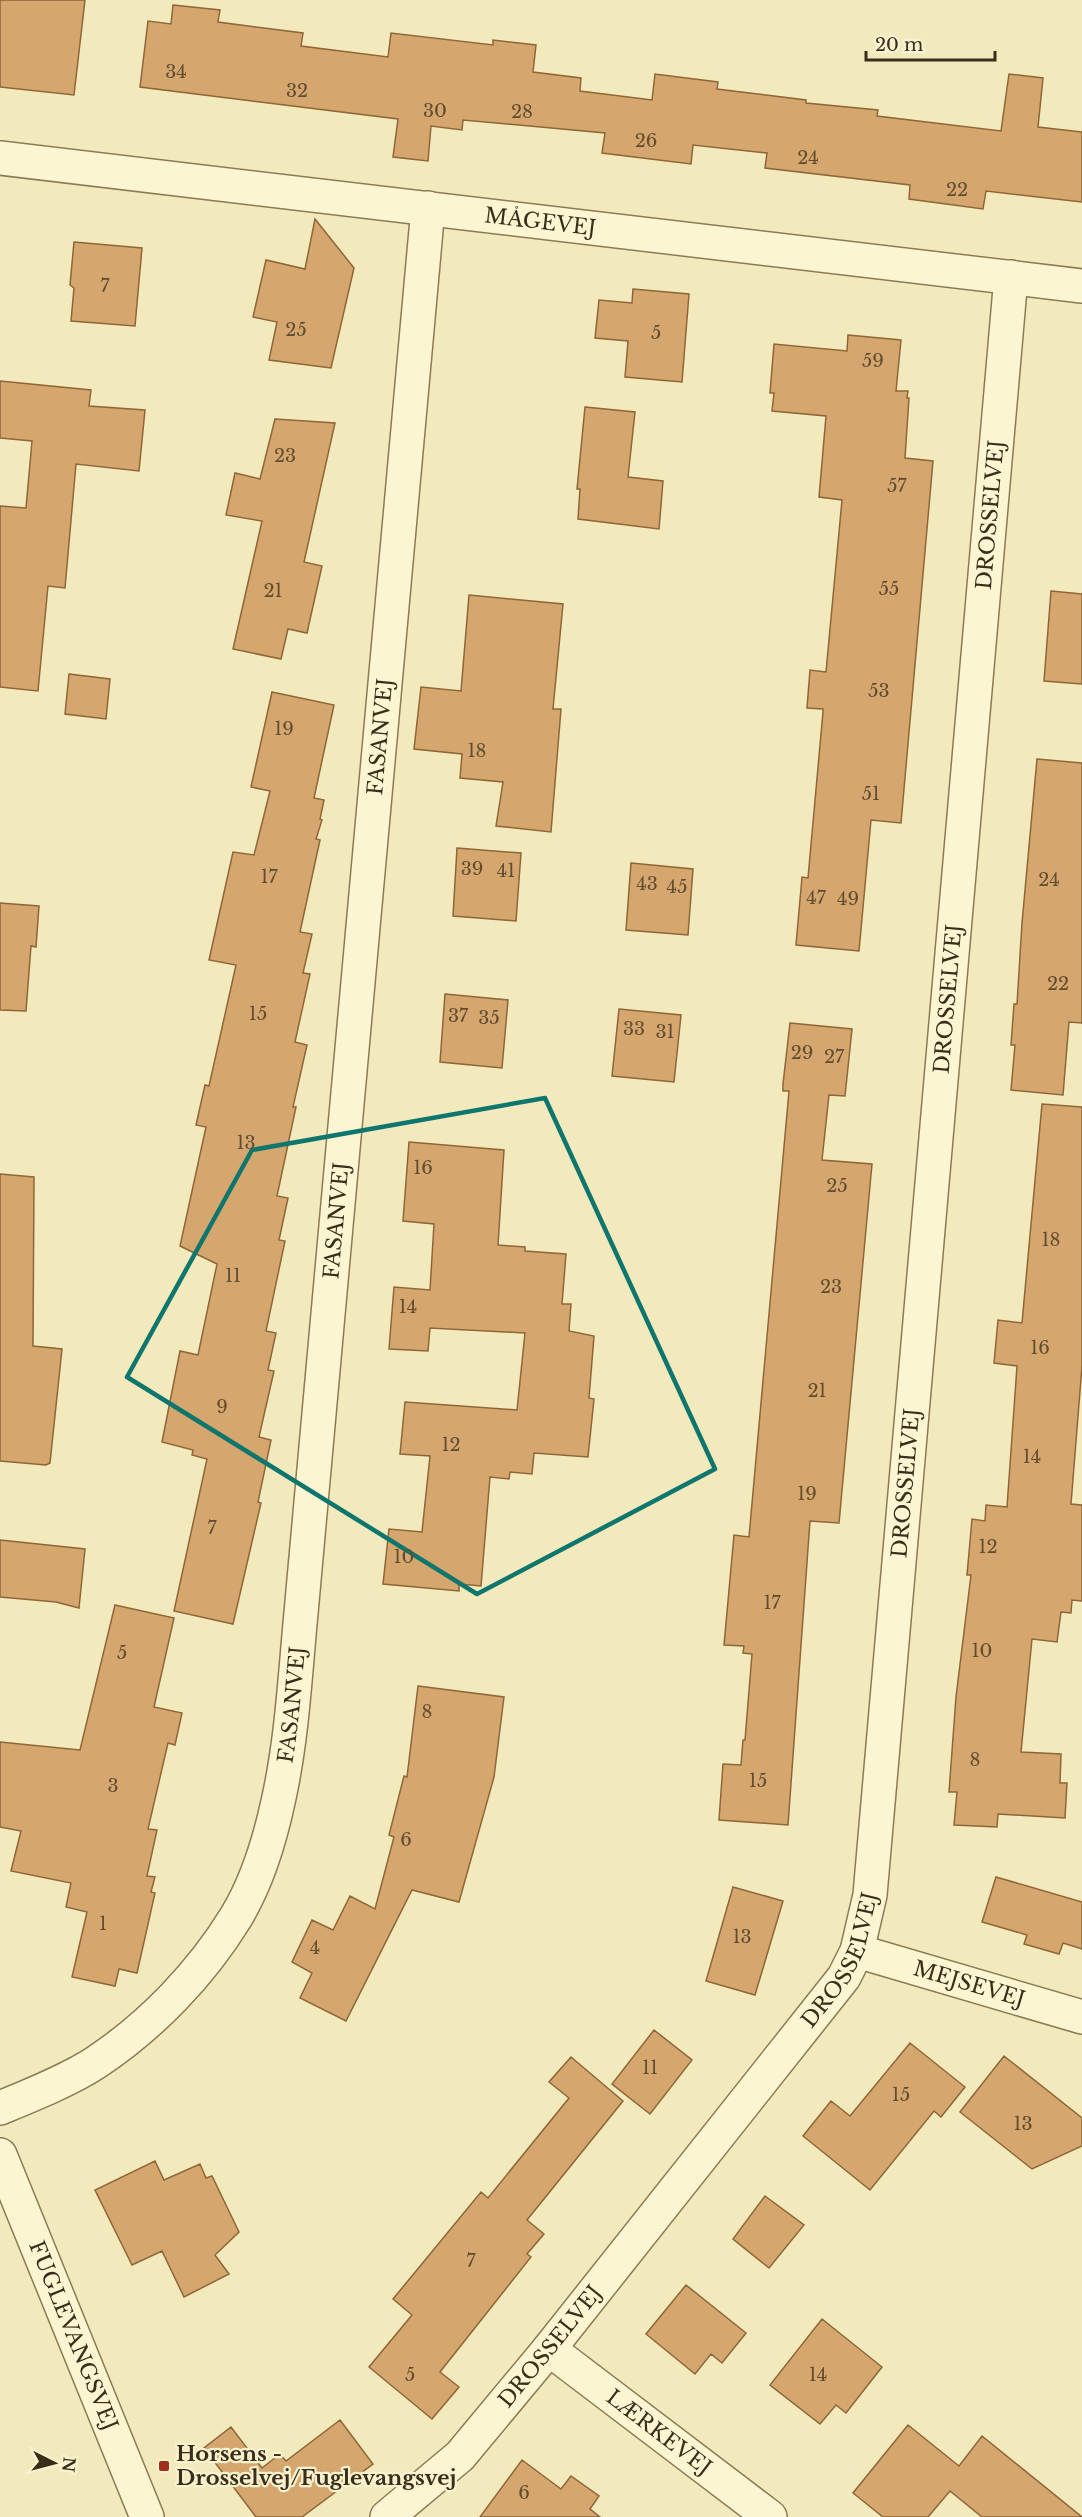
<svg xmlns="http://www.w3.org/2000/svg" width="1082" height="2517" viewBox="0 0 1082 2517" font-family="'Libre Baskerville',serif">
	<style>
		.building { fill: #d5a76f; stroke: #8e6637; stroke-width: 1.5 }
		.lines { fill: none; stroke-linecap: round; stroke-linejoin: round }
		.minor-casing { stroke: #8c7a54; stroke-width: 36 }
		.tertiary-casing { stroke: #8c7a54; stroke-width: 36 }
		.minor { stroke: #fcf5d1; stroke-width: 33 }
		.tertiary { stroke: #fcf5d1; stroke-width: 33 }
		.marked { fill: none; stroke: #0f766e; stroke-width: 4.5; stroke-linejoin: round }
		.poi-dot { fill: #a22f1e; stroke: #f9f2ce; stroke-width: 2 }
		.labels { text-anchor: middle; dominant-baseline: central; stroke-width: 4.5; stroke-linejoin: round; paint-order: stroke }
		.number-label { font-size: 18px; fill: #614c30 }
		.street-label { font-size: 21px; fill: #3a2e1b; stroke: #f9f2ce }
		.poi-label { font-size: 21px; font-weight: bold; fill: #3a2e1b; stroke: #f9f2ce; text-anchor: start }
	</style>
	<rect width="100%" height="100%" fill="#f2eabd"/>
	<!-- building -->
	<path class="building" d="M0 0H85L74 95 0 87Z
		M173 5 220 10 218 22 303 33 301 46 388 57 391 33 493 45V40L536 45 533 72 581 78 580 91 652 100 655 74 718 82 717 89 806 100V103L878 110 877 116 1001 131 1009 74 1043 78 1038 127 1082 132V202L986 191 983 209 909 199 910 185 765 168 767 153 693 145 691 164 602 153 605 133 463 120 462 130 431 126 428 161 393 157 398 119 140 87 148 21 171 24Z
		M315 219 354 268 331 368 269 360 277 322 253 317 266 260 305 269Z
		M74 242 142 248 135 326 71 321 74 288 70 285Z
		M633 289 689 294 682 382 625 377 628 341 595 338 599 300 632 303Z
		M848 335 901 340 896 391H908L907 398H909L905 458 933 461 901 823 871 820 859 951 796 945 802 877 808 878 823 712V709L807 708 810 670 826 672 842 500 819 497 826 416 772 411 774 393H770L774 344 847 351Z
		M0 381 91 390 89 406 145 410 139 471 76 464 65 588 48 586 38 691 0 687V506L26 508 32 441 0 438Z
		M585 407 635 412 628 477 663 481 659 529 578 519 580 489H577Z
		M275 419 335 423 304 562 322 566 307 633 288 629 281 659 233 649 262 521 226 515 235 473 260 479Z
		M1051 591 1082 594V684L1044 681Z
		M469 595 563 604 553 709H561L551 832 496 826 503 782 460 778 462 754 414 749 421 687 461 691Z
		M69 674 110 679 106 719 65 714Z
		M272 692 334 705 314 798 324 800 320 819 322 820 316 839 320 840 300 932 312 934 303 973 310 974 295 1042 307 1045 293 1107H296L277 1196 288 1198 279 1240 285 1241 266 1331 276 1333 268 1370 274 1371 259 1437 271 1440 258 1502 261 1503 233 1624 174 1611 207 1459 192 1455 193 1450 162 1442 180 1351 198 1355 217 1264 180 1246 206 1127 196 1125 205 1085 209 1086 236 965 209 960 233 852 254 855 270 791 251 787Z
		M1037 759 1082 763V1023L1069 1022 1063 1095 1011 1090 1015 1045H1011L1014 1004H1017L1022 923Z
		M457 848 521 853 516 921 453 916Z
		M631 863 693 869 688 935 626 930Z
		M0 903 39 906 36 947 31 946 26 1011 0 1010Z
		M445 994 508 1000 502 1068 440 1062Z
		M619 1009 681 1015 674 1082 612 1076Z
		M790 1023 852 1029 845 1096 829 1095 822 1160 872 1164 839 1523 810 1521 788 1825 719 1820 723 1764 741 1765 743 1740H745L752 1654 743 1653 744 1646 724 1645 734 1535 749 1537 789 1091H783V1084Z
		M1042 1104 1082 1107V1366L1071 1504 1082 1505V1601L1072 1600 1071 1613 1061 1612 1057 1642 1032 1639 1021 1752 1061 1754 1060 1783H1067L1065 1818 998 1814 997 1827 954 1825 957 1792H949L956 1697 971 1575H967L972 1519 985 1521 986 1505 1007 1507 1017 1366 994 1363 998 1320 1022 1323Z
		M409 1142 504 1150 498 1245 525 1247V1251L566 1254 562 1304H571L569 1331 594 1336 589 1398 594 1399 588 1457 534 1453 532 1474 510 1472 509 1479 490 1477 481 1586 459 1584V1591L383 1584 389 1529 422 1532 430 1456 400 1454 405 1402 517 1410 525 1333 430 1328 428 1351 389 1349 394 1287 430 1290 434 1224 403 1221Z
		M0 1174 34 1177 33 1346 62 1349 50 1463 46 1465 0 1461Z
		M0 1540 85 1549 79 1608 56 1602 0 1597Z
		M115 1605 174 1618 154 1707 182 1713 175 1745 168 1743 148 1829 157 1830 147 1876 155 1877 151 1892 155 1893 137 1973 119 1969 115 1986 72 1977 87 1912 66 1907 71 1883 11 1871 21 1831 0 1827V1742L80 1750Z
		M418 1686 504 1697 494 1777 459 1902 412 1890 346 2021 300 1998 312 1973 292 1962 312 1920 333 1930 350 1896 375 1909 394 1837 389 1835 404 1776 407 1777Z
		M996 1877 1082 1902V1949L1063 1943 1059 1954 1024 1944 1027 1935 982 1922Z
		M733 1887 783 1901 755 1995 706 1981Z
		M654 2030 692 2060 650 2114 612 2084Z
		M910 2043 965 2087 941 2117 934 2111 870 2190 803 2136 831 2101 850 2116Z
		M1004 2056 1082 2118V2146L1032 2169 960 2112Z
		M571 2057 623 2101 527 2220 544 2234 527 2254 531 2257 440 2372 459 2387 432 2419 369 2367 412 2315 393 2299 481 2192 488 2198 569 2098 549 2082Z
		M155 2161 164 2180 200 2164 206 2178 212 2176 239 2232 215 2255 229 2274 184 2297 162 2251 132 2265 95 2190Z
		M765 2196 804 2225 769 2268 733 2239Z
		M686 2285 746 2333 722 2363 711 2354 695 2374 646 2334Z
		M822 2319 882 2367 846 2413 836 2405 820 2424 770 2385Z
		M340 2420 373 2464 302 2517H256L204 2448 231 2427 262 2468 280 2454 286 2461Z
		M908 2425 959 2466 982 2436 1082 2517H982L950 2491 928 2517H883L853 2493Z
		M522 2460 561 2489 571 2476 599 2496 590 2509 600 2517H480Z"/>
	<g class="lines">
		<!-- minor casing -->
		<g class="minor-casing">
			<g id="minor">
				<path id="s1" d="M0 158 1082 286"/>
				<path id="s2" d="M857 1951 1082 2017"/>
				<path id="s3" d="M0 2108C29 2096 69 2080 95 2063 151 2026 201 1974 236 1917 256 1884 270 1839 278 1802 292 1740 295 1676 301 1613L428 208"/>
				<path id="s4" d="M549 2349 770 2517"/>
				<path id="s5" d="M387 2517 460 2456 549 2349 844 1977 857 1951 870 1895 1011 277"/>
			</g>
		</g>
		<!-- tertiary casing -->
		<g class="tertiary-casing">
			<g id="tertiary">
				<path id="s6" d="M0 2155 147 2517"/>
			</g>
		</g>
		<!-- minor -->
		<use href="#minor" class="minor"/>
		<!-- tertiary -->
		<use href="#tertiary" class="tertiary"/>
	</g>
	<!-- marked area -->
	<path class="marked" d="M545 1098 715 1469 477 1594 127 1377 252 1150Z"/>
	<!-- markers -->
	<rect class="poi-dot" x="158" y="2460" width="12" height="12" rx="3"/>
	<g class="labels">
		<!-- number labels -->
		<g class="number-label">
			<text x="176" y="72">34</text>
			<text x="297" y="91">32</text>
			<text x="435" y="111">30</text>
			<text x="522" y="112">28</text>
			<text x="646" y="141">26</text>
			<text x="808" y="158">24</text>
			<text x="957" y="190">22</text>
			<text x="105" y="286">7</text>
			<text x="296" y="330">25</text>
			<text x="656" y="333">5</text>
			<text x="873" y="361">59</text>
			<text x="285" y="456">23</text>
			<text x="897" y="486">57</text>
			<text x="889" y="589">55</text>
			<text x="273" y="591">21</text>
			<text x="879" y="691">53</text>
			<text x="284" y="729">19</text>
			<text x="477" y="751">18</text>
			<text x="871" y="794">51</text>
			<text x="472" y="869">39</text>
			<text x="506" y="871">41</text>
			<text x="269" y="877">17</text>
			<text x="1049" y="880">24</text>
			<text x="647" y="884">43</text>
			<text x="677" y="887">45</text>
			<text x="816" y="898">47</text>
			<text x="848" y="899">49</text>
			<text x="1058" y="984">22</text>
			<text x="258" y="1014">15</text>
			<text x="458" y="1016">37</text>
			<text x="489" y="1018">35</text>
			<text x="634" y="1029">33</text>
			<text x="665" y="1032">31</text>
			<text x="802" y="1053">29</text>
			<text x="834" y="1057">27</text>
			<text x="246" y="1143">13</text>
			<text x="423" y="1168">16</text>
			<text x="837" y="1186">25</text>
			<text x="1051" y="1240">18</text>
			<text x="233" y="1276">11</text>
			<text x="831" y="1287">23</text>
			<text x="408" y="1307">14</text>
			<text x="1040" y="1348">16</text>
			<text x="817" y="1391">21</text>
			<text x="222" y="1407">9</text>
			<text x="451" y="1445">12</text>
			<text x="1032" y="1457">14</text>
			<text x="807" y="1494">19</text>
			<text x="212" y="1528">7</text>
			<text x="988" y="1547">12</text>
			<text x="404" y="1557">10</text>
			<text x="772" y="1603">17</text>
			<text x="982" y="1651">10</text>
			<text x="122" y="1653">5</text>
			<text x="427" y="1712">8</text>
			<text x="975" y="1760">8</text>
			<text x="758" y="1781">15</text>
			<text x="113" y="1786">3</text>
			<text x="406" y="1840">6</text>
			<text x="103" y="1924">1</text>
			<text x="742" y="1937">13</text>
			<text x="315" y="1948">4</text>
			<text x="650" y="2068">11</text>
			<text x="901" y="2095">15</text>
			<text x="1023" y="2124">13</text>
			<text x="471" y="2261">7</text>
			<text x="410" y="2375">5</text>
			<text x="818" y="2375">14</text>
			<text x="524" y="2493">6</text>
		</g>
		<!-- street labels -->
		<g class="street-label">
			<text stroke="none"><textPath href="#s1" startOffset="544">MÅGEVEJ</textPath></text>
			<text stroke="none"><textPath href="#s5" startOffset="2181">DROSSELVEJ</textPath></text>
			<text stroke="none"><textPath href="#s3" startOffset="1503">FASANVEJ</textPath></text>
			<text stroke="none"><textPath href="#s5" startOffset="1695">DROSSELVEJ</textPath></text>
			<text stroke="none"><textPath href="#s3" startOffset="1017">FASANVEJ</textPath></text>
			<text stroke="none"><textPath href="#s5" startOffset="1209">DROSSELVEJ</textPath></text>
			<text stroke="none"><textPath href="#s3" startOffset="531">FASANVEJ</textPath></text>
			<text stroke="none"><textPath href="#s5" startOffset="723">DROSSELVEJ</textPath></text>
			<text stroke="none"><textPath href="#s2" startOffset="117">MEJSEVEJ</textPath></text>
			<text stroke="none"><textPath href="#s6" startOffset="195">FUGLEVANGSVEJ</textPath></text>
			<text stroke="none"><textPath href="#s5" startOffset="237">DROSSELVEJ</textPath></text>
			<text stroke="none"><textPath href="#s4" startOffset="138">LÆRKEVEJ</textPath></text>
		</g>
		<!-- poi labels -->
		<g class="poi-label">
			<text x="176" y="2454">Horsens -<tspan x="176" dy="24">Drosselvej/Fuglevangsvej</tspan></text>
		</g>
	</g>
	<!-- north arrow -->
	<g transform="translate(54 2463) rotate(96)" stroke="#f9f2ce" stroke-width="4.5" paint-order="stroke">
	<path d="M0-4.5L10 22L0 15L-10 22Z" fill="#3a2e1b"/>
	<text y="-9" font-size="16" font-weight="bold" text-anchor="middle" fill="#3a2e1b">N</text>
	</g>
	<!-- scale -->
	<path d="M866 51v9h129v-9" fill="none" stroke="#3a2e1b" stroke-width="3"/>
	<text x="875" y="51" font-size="18" fill="#3a2e1b" stroke="#f9f2ce" stroke-width="4.5" paint-order="stroke">20 m</text>
</svg>
